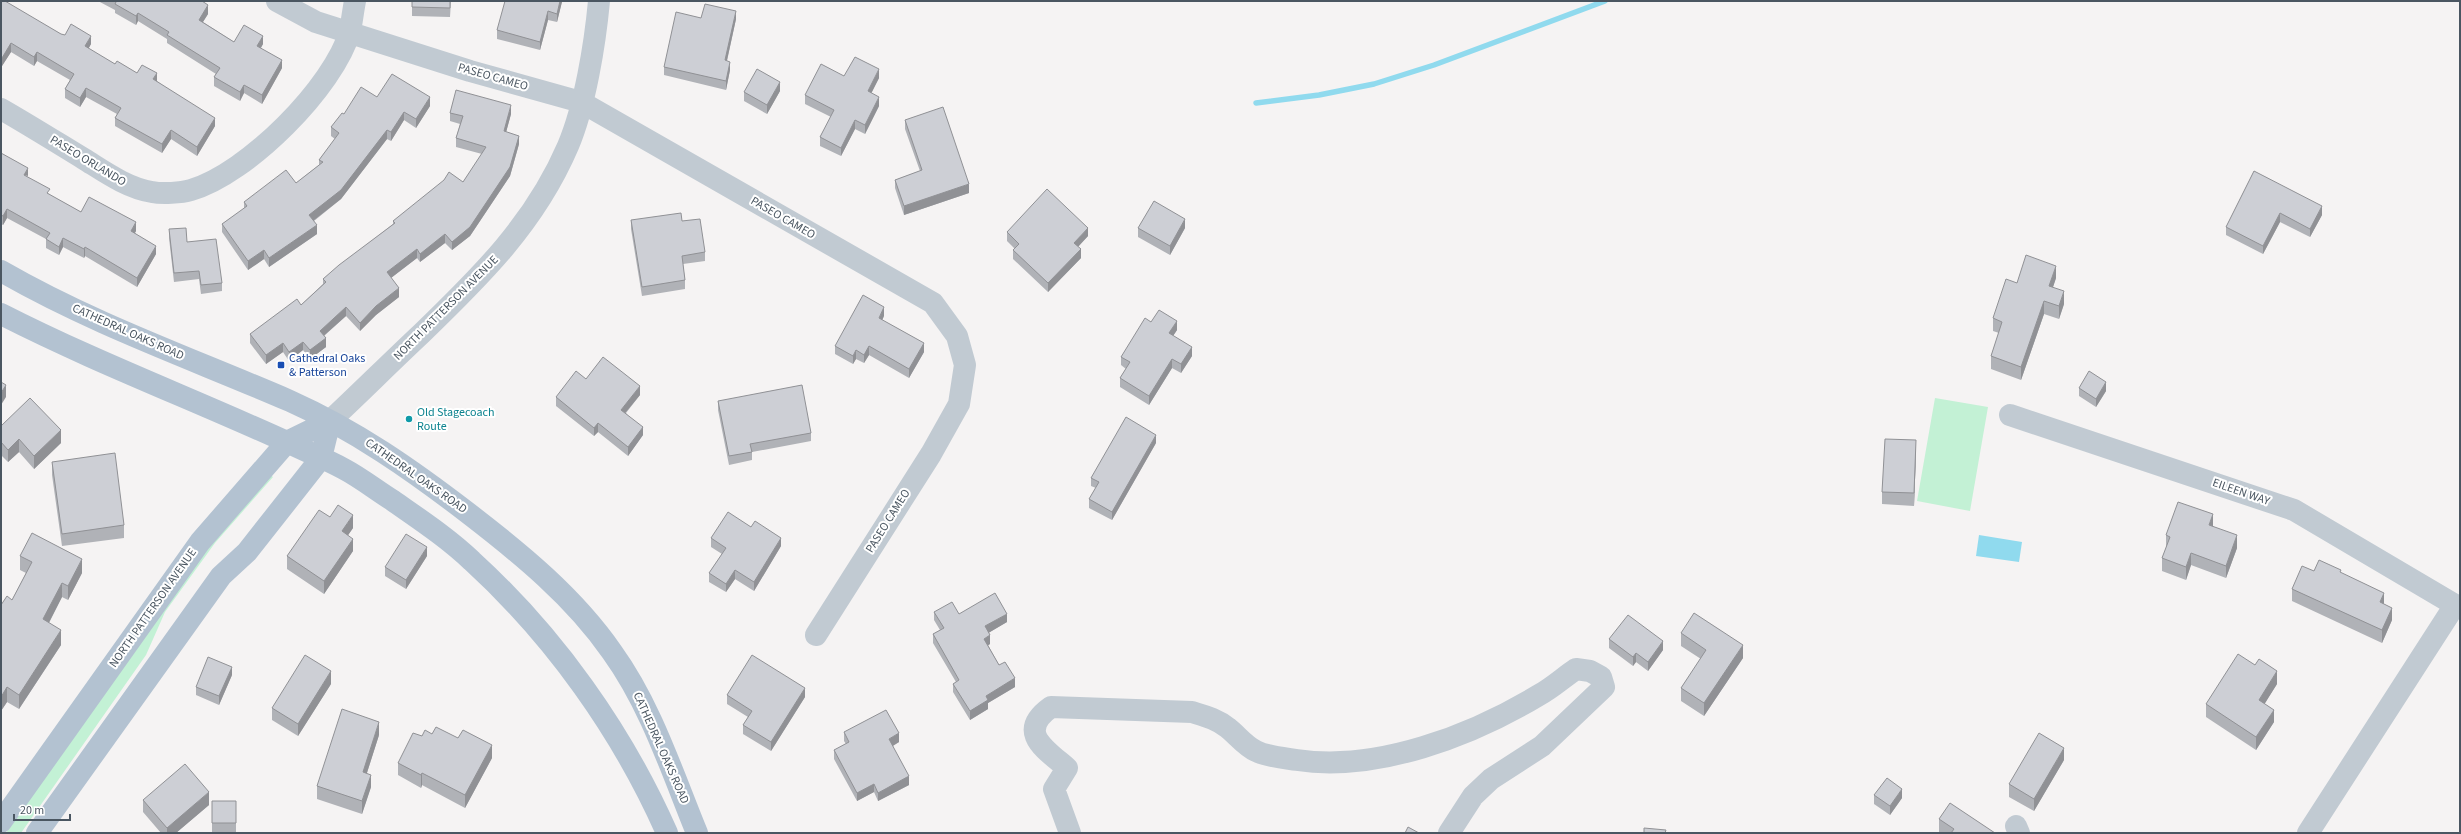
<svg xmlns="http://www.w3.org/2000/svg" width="2461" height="834" viewBox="0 0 2461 834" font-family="'Source Sans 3',sans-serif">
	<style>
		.grass { fill: #c3f1d5 }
		.water { fill: #90daee }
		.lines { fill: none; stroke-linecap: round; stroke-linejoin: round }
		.stream { stroke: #90daee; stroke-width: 5.5 }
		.minor { stroke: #c1cad2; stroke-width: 22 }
		.major { stroke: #b3c2d1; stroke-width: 22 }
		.wall { fill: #b0b2b7 }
		.shaded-wall { fill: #909195 }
		.building { fill: #cdcfd5; stroke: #909195 }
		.transit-dot { fill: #1a4fb4; stroke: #fff; stroke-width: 1.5 }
		.culture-dot { fill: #0f9aa8; stroke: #fff; stroke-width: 1.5 }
		.labels { text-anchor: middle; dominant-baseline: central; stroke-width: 4; stroke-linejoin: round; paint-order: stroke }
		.street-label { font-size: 12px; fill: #4a5661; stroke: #fff }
		.transit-label { font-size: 12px; fill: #164399; stroke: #fff; text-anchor: start }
		.culture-label { font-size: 12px; fill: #0d838f; stroke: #fff; text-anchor: start }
	</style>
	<rect width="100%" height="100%" fill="#f5f3f3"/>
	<!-- grass -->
	<path class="grass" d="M1935 398 1988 407 1970 511 1917 501Z
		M269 474 273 477 215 543 165 612 146 655 21 833H6L178 586Z"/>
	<!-- water -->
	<path class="water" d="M1979 535 2022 542 2019 562 1976 556Z"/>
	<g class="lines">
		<!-- stream -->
		<path class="stream" d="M1256 103 1319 95 1374 84 1434 65 1605 1"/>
		<!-- minor -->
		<path class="minor" d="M277 1 316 22 470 71 581 102 933 303 957 336 965 365 959 404 931 454 816 635
			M1 109C29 125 56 142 84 159 105 172 127 188 152 192 162 194 181 193 191 190 247 174 334 87 350 31 352 21 353 11 355 1
			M2010 415 2294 510 2455 605 2308 833
			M330 421C361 392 391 362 422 333 481 276 535 223 568 146 585 106 595 44 599 1
			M2016 826 2019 833
			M1070 833 1054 789 1067 768C1045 749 1016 732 1051 707L1192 712C1205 716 1217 719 1228 728 1237 735 1245 746 1256 751 1268 757 1284 758 1297 760 1377 772 1471 736 1539 695 1552 688 1564 677 1576 669L1590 671 1601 677 1604 687 1542 746 1491 779 1473 796 1449 833"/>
		<!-- major -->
		<path class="major" d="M1 271C93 324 193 359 290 401 355 430 412 470 468 513 520 553 574 597 612 652 651 706 672 772 697 833
			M1 314C95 362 193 399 289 443 307 452 326 459 344 469 361 478 376 490 392 500 419 519 448 538 472 561 554 636 622 731 667 833
			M1 822 200 542 287 442 330 421
			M37 833 221 576 247 552 321 458 330 421"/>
	</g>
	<!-- wall -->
	<path class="wall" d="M1 1 61 34 91 44 88 49 115 64 137 73 157 81 215 126 197 156 171 139 162 153 115 126V118L117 114 86 97 80 107 65 98V89L70 80 37 61 34 66 11 52 2 66H1Z
		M98 1H202L208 14 203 22 234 42 263 44 261 48 282 68 262 104 244 93 240 101 214 86V77L216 74 167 43V39L138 21 136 25 115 13V10Z
		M412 1H451L450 17 412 16Z
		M562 1 557 22 548 20 540 50 497 39V30Z
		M701 18 736 19 727 61 730 70 726 90 664 75V67Z
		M844 76 879 78 871 93 879 106 865 134 855 129 841 156 820 146V137L831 117 805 104V95Z
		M780 91 767 114 744 101V92Z
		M377 97 430 106 416 128 404 120 391 141 387 139 341 199 314 221 317 234 269 267 264 259 248 270 222 232V224L244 209V202L296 183 319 165V160L335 139 331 136V127L344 114Z
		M450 113 511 114 506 132 519 144 510 176 470 236 452 250 445 243 420 262 417 258 391 278 399 297 376 315 360 331 346 316 324 336 326 347 310 359 303 350 289 361 283 352 266 364 250 343V334L301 305 323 284V279L393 224V221L463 182 482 154 456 147V138L460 124 450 121Z
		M905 120 969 193 904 215 895 188V180L920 171 905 129Z
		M1 153 28 177 50 195 81 212 136 231 135 233 156 254 137 287 85 256 84 258 63 247 59 255 46 248V239L7 218 3 225 1 224Z
		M2254 171 2322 215 2310 237 2280 222 2263 254 2226 235V227Z
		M631 220 682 221 705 252V261L683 264 685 280V289L642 296 631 229Z
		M1138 228H1185L1170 255 1138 237Z
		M169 229 222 283V291L201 294 199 279 174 282 169 238Z
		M1007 232 1088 236 1078 247 1081 258 1048 292 1013 259V250L1015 249 1007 241Z
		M2056 278 2053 287 2064 304 2059 319 2044 314 2021 380 1991 369V356L1999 333 1993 331V318L2017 283Z
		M884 316 882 320 924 352 909 378 869 355 864 363 856 359 853 364 835 354V346Z
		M1151 322 1177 330 1173 336 1192 356 1181 373 1172 368 1149 405 1120 387V378L1126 369 1121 365V357Z
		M586 379 640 395 626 413 643 435 628 456 598 432 594 436 556 406V397Z
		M2079 388 2106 391 2096 407 2079 396Z
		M718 401 811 433V441L752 452V460L729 465 718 410Z
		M1 426 61 443 34 469 19 452 8 462 1 455Z
		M1156 443 1112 520 1089 508V499L1096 488 1091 486V478Z
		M1916 453 1914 506 1882 504V492Z
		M52 462 124 525V538L62 546 52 475Z
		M330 517 353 528 348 535 353 551 324 594 287 569V556Z
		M2213 526 2237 548 2226 578 2191 565 2186 580 2162 571V558L2166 548V535Z
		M711 538 781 546 754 591 735 579 726 592 709 582V573L722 554 711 547Z
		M20 556 82 573 68 600 62 597 49 623 61 645 19 709 7 702 1 711 12 600 26 573 20 570Z
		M427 556 406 589 385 576V567Z
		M2314 571 2341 573 2384 604 2392 620 2382 643 2292 601V589Z
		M934 612 959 614 1007 622 988 633 990 644 988 645 999 665 1015 687 988 703V709L970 720 953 692V684L956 682 933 643V634L940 630 934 620Z
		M1681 633 1743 658 1704 716 1681 701V688L1701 659 1681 646Z
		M1609 639 1663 650 1648 671 1636 662 1633 666 1609 648Z
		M232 675 219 705 196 695V687Z
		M331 684 298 736 272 720V708Z
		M2277 684 2264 704 2274 722 2256 750 2206 717V704Z
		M727 695 805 697 771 751 743 734V725L748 717 727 704Z
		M844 732 899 742 893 746 909 785 878 801 874 792 857 801 834 759V750L846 744 844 741Z
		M432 734 492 758 465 808 422 785 421 788 398 775V763L422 736Z
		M379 735 367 773 371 787 362 814 317 799V786Z
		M2064 760 2034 811 2009 797V784Z
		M1874 795 1902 798 1890 815 1874 804Z
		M143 800 209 805 176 833H161L143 812Z
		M212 801H236V832H212Z
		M1939 819 1995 833H1941L1939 832Z"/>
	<!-- shaded-wall -->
	<path class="shaded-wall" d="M560 1H562V2L557 22V14Z
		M208 5V14L199 28V20Z
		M548 11V20L540 50V42Z
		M736 11V19L725 69V60Z
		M138 13V21L136 25V16Z
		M91 36V44L85 55V46Z
		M263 36V44L257 54V46Z
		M11 43V52L2 66V58Z
		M37 52V61L34 66V57Z
		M282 60V68L262 104V95Z
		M730 62V70L726 90V81Z
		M879 69V78L868 100V91Z
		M157 73V82L153 79Z
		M780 82V91L767 114V105Z
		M244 85V93L240 101V92Z
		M86 88V97L80 107V98Z
		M430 97V106L416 128V119Z
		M879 97V106L865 134V125Z
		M511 105V114L504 140V131Z
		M404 112V120L391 141V132Z
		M215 118V126L197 156V147Z
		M855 120V129L841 156V148Z
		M171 130V139L162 153V144Z
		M387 130V139L341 199 309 224V215Z
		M519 136V144L510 176 470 236 452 250V242Z
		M28 168V176L24 175Z
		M969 184V193L904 215V206Z
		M2322 206V215L2310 237V229Z
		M7 209V218L3 225V216Z
		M2280 213V222L2263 254V246Z
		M1185 219V228L1170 255V246Z
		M136 222V231L131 239V231Z
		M317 225V234L269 267V258Z
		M1088 228V236L1074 251V243Z
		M445 234V243L420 262V254Z
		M63 238V247L59 255V247Z
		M156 246V254L137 287V278Z
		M85 247V256L84 258V249Z
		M417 249V258L387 281V272Z
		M1081 249V258L1048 292V283Z
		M264 250V259L248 270V261Z
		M2056 266V278L2049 299V286Z
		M399 288V297L376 315 360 331V323L376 306Z
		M2064 291V304L2059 319V306Z
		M2044 301V314L2021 380V367Z
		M346 307V316L320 339V331Z
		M884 307V316L879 327V318Z
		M1177 321V330L1169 342V333Z
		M326 338V347L310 359V350Z
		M303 342V350L289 361V352Z
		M283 343V352L266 364V355Z
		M924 343V352L909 378V369Z
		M869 346V355L864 363V355Z
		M1192 347V356L1181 373V364Z
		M856 350V359L853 364V356Z
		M1172 359V368L1149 405V396Z
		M2106 382V391L2096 407V399Z
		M6 385V397L1 405V393Z
		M640 386V395L621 418V410Z
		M598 423V432L594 436V428Z
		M643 427V435L628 456V447Z
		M61 430V443L34 469V456Z
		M1156 435V443L1112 520V512Z
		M19 439V452L8 462V450Z
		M1916 440V453L1914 506V493Z
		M2213 514V527L2209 525Z
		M353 515V528L342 544V531Z
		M2237 535V548L2226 578V566Z
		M781 538V546L754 591V582Z
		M353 539V551L324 594V581Z
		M427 547V556L406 589V580Z
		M2191 553V565L2186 580V567Z
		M82 559V573L68 600V586Z
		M735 570V579L726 592V584Z
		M62 583V597L43 634V619Z
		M2384 593V606L2380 602Z
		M2392 608V620L2382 643V630Z
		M1007 614V622L985 635V626Z
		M61 630V645L19 709V695Z
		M990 635V644L984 648V639Z
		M1663 641V650L1648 671V662Z
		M1743 645V658L1704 716V703Z
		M1636 653V662L1633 666V657Z
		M232 667V675L219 705V696Z
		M331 671V684L298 736V724Z
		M2277 671V684L2259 713V700Z
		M1015 678V687L988 703V709L970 720V711L986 696Z
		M7 687V702L1 711V697Z
		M805 688V697L771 751V742Z
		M2274 710V722L2256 750V737Z
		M379 722V735L363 785V772Z
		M899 733V742L889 748V739Z
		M492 745V758L465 808V795Z
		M2064 748V760L2034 811V799Z
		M422 773V785L421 788V775Z
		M371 775V787L362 814V801Z
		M909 776V785L878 801V793Z
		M874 784V792L857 801V793Z
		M1902 789V798L1890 815V806Z
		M209 792V805L176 833H167V828Z"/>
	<!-- building -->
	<path class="building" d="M1 1H5L61 34 65 35 71 24 91 36 85 46 115 64 117 61 137 73 142 65 157 73 153 79 215 118 197 147 171 130 162 144 115 118 121 108 86 88 80 98 65 89 74 74 37 52 34 57 11 43 2 58 1 57Z
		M114 1H202L208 5 199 20 234 42 244 25 263 36 257 46 282 60 262 95 244 85 240 92 214 77 220 68 167 35 169 32 138 13 136 16 115 4 116 2Z
		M412 1H450V8L412 7Z
		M505 1H560L557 14 548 11 540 42 497 30Z
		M705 4 736 11 725 60 730 62 726 81 664 67 676 12 701 18Z
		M855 57 879 69 868 91 879 97 865 125 855 120 841 148 820 137 834 110 805 95 821 64 844 76Z
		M757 69 780 82 767 105 744 92Z
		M392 74 430 97 416 119 404 112 391 132 387 130 341 190 309 215 317 225 269 258 264 250 248 261 222 224 247 206 244 202 286 170 296 183 323 162 319 160 339 133 331 127 342 113 344 114 361 87 377 97Z
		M456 90 511 105 504 131 519 136 510 167 470 227 452 242 445 234 420 254 417 249 387 272 399 288 376 306 360 323 346 307 320 331 326 338 310 350 303 342 289 352 283 343 266 355 250 334 297 299 301 305 326 282 323 279 339 265 395 223 393 221 444 180 449 172 463 182 486 147 456 138 463 116 450 113Z
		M943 107 969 184 904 206 895 180 922 170 905 120Z
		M1 153 28 168 24 175 50 189 47 193 81 212 89 197 136 222 131 231 156 246 137 278 85 247 84 249 63 238 59 247 46 239 50 233 7 209 3 216 1 215Z
		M2254 171 2322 206 2310 229 2280 213 2263 246 2226 227Z
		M1047 189 1088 228 1074 243 1081 249 1048 283 1013 250 1019 244 1007 232Z
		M1154 201 1185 219 1170 246 1138 228Z
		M681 213 682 221 700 219 705 252 682 256 685 280 642 287 631 220Z
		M186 228 187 242 216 239 222 283 201 285 199 271 174 273 169 229Z
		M2026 255 2056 266 2049 286 2064 291 2059 306 2044 301 2021 367 1991 356 2002 322 1993 318 2006 279 2017 283Z
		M863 295 884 307 879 318 924 343 909 369 869 346 864 355 856 350 853 356 835 346Z
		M1159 310 1177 321 1169 333 1192 347 1181 364 1172 359 1149 396 1120 378 1130 362 1121 357 1145 318 1151 322Z
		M603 357 640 386 621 410 643 427 628 447 598 423 594 428 556 397 576 371 586 379Z
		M2089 371 2106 382 2096 399 2079 388Z
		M1 382 6 385 1 393Z
		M802 385 811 433 750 444 752 452 729 456 718 401Z
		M30 398 61 430 34 456 19 439 8 450 1 442V426Z
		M1126 417 1156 435 1112 512 1089 499 1099 482 1091 478Z
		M1885 439 1916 440 1914 493 1882 492Z
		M115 453 124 525 62 534 52 462Z
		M2178 502 2213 514 2209 525 2237 535 2226 566 2191 553 2186 567 2162 558 2170 537 2166 535Z
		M338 505 353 515 342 531 353 539 324 581 287 556 319 510 330 517Z
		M728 512 751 527 755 521 781 538 754 582 735 570 726 584 709 573 726 548 711 538Z
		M32 533 82 559 68 586 62 583 43 619 61 630 19 695 7 687 1 697V605L7 596 12 600 32 562 20 556Z
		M406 534 427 547 406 580 385 567Z
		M2319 560 2341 570 2340 572 2384 593 2380 602 2392 608 2382 630 2292 589 2302 566 2314 571Z
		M995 593 1007 614 985 626 990 635 984 639 999 665 1005 662 1015 678 986 696 988 700 970 711 953 684 959 680 933 634 944 628 934 612 952 602 959 614Z
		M1694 613 1743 645 1704 703 1681 688 1706 650 1681 633Z
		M1628 615 1663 641 1648 662 1636 653 1633 657 1609 639Z
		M2238 654 2255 665 2259 659 2277 671 2259 700 2274 710 2256 737 2206 704Z
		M305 655 331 671 298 724 272 708Z
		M752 655 805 688 771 742 743 725 752 711 727 695Z
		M208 657 232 667 219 696 196 687Z
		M342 709 379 722 363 772 371 775 362 801 317 786Z
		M886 710 899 733 889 739 909 776 878 793 874 784 857 793 834 750 849 742 844 732Z
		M436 727 458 738 463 730 492 745 465 795 422 773 421 775 398 763 413 733 422 736 425 730 432 734Z
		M2039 733 2064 748 2034 799 2009 784Z
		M185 764 209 792 167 828 143 800Z
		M1887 778 1902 789 1890 806 1874 795Z
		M212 801H236V823H212Z
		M1950 803 1995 833H1951L1954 829 1939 819Z
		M1408 827 1419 833H1405Z
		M1644 828 1666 830 1665 833H1644Z"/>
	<!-- markers -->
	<rect class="transit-dot" x="277" y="361" width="8" height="8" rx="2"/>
	<circle class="culture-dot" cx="409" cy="419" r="4"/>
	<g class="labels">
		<!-- street labels -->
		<g class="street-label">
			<text transform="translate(493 77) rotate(16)">PASEO CAMEO</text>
			<text transform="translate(88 161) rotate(31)">PASEO ORLANDO</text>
			<text transform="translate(783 218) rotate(30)">PASEO CAMEO</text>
			<text transform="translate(446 308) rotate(-45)">NORTH PATTERSON AVENUE</text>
			<text transform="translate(128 332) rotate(24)">CATHEDRAL OAKS ROAD</text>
			<text transform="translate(416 476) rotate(35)">CATHEDRAL OAKS ROAD</text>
			<text transform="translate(2241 492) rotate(19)">EILEEN WAY</text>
			<text transform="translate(888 521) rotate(-58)">PASEO CAMEO</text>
			<text transform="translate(153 608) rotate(-55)">NORTH PATTERSON AVENUE</text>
			<text transform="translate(661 748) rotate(66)">CATHEDRAL OAKS ROAD</text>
		</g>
		<!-- transit labels -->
		<g class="transit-label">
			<text x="289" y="358">Cathedral Oaks<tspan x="289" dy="14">&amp; Patterson</tspan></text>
		</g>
		<!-- culture labels -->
		<g class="culture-label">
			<text x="417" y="412">Old Stagecoach<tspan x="417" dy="14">Route</tspan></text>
		</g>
	</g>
	<!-- border -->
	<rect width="2461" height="834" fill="none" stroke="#4a5661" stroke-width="4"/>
	<!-- scale -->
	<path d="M14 814v6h56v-6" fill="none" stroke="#4a5661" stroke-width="2"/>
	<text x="20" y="814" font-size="12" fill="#4a5661" stroke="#ffffff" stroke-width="3" paint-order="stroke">20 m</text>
</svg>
